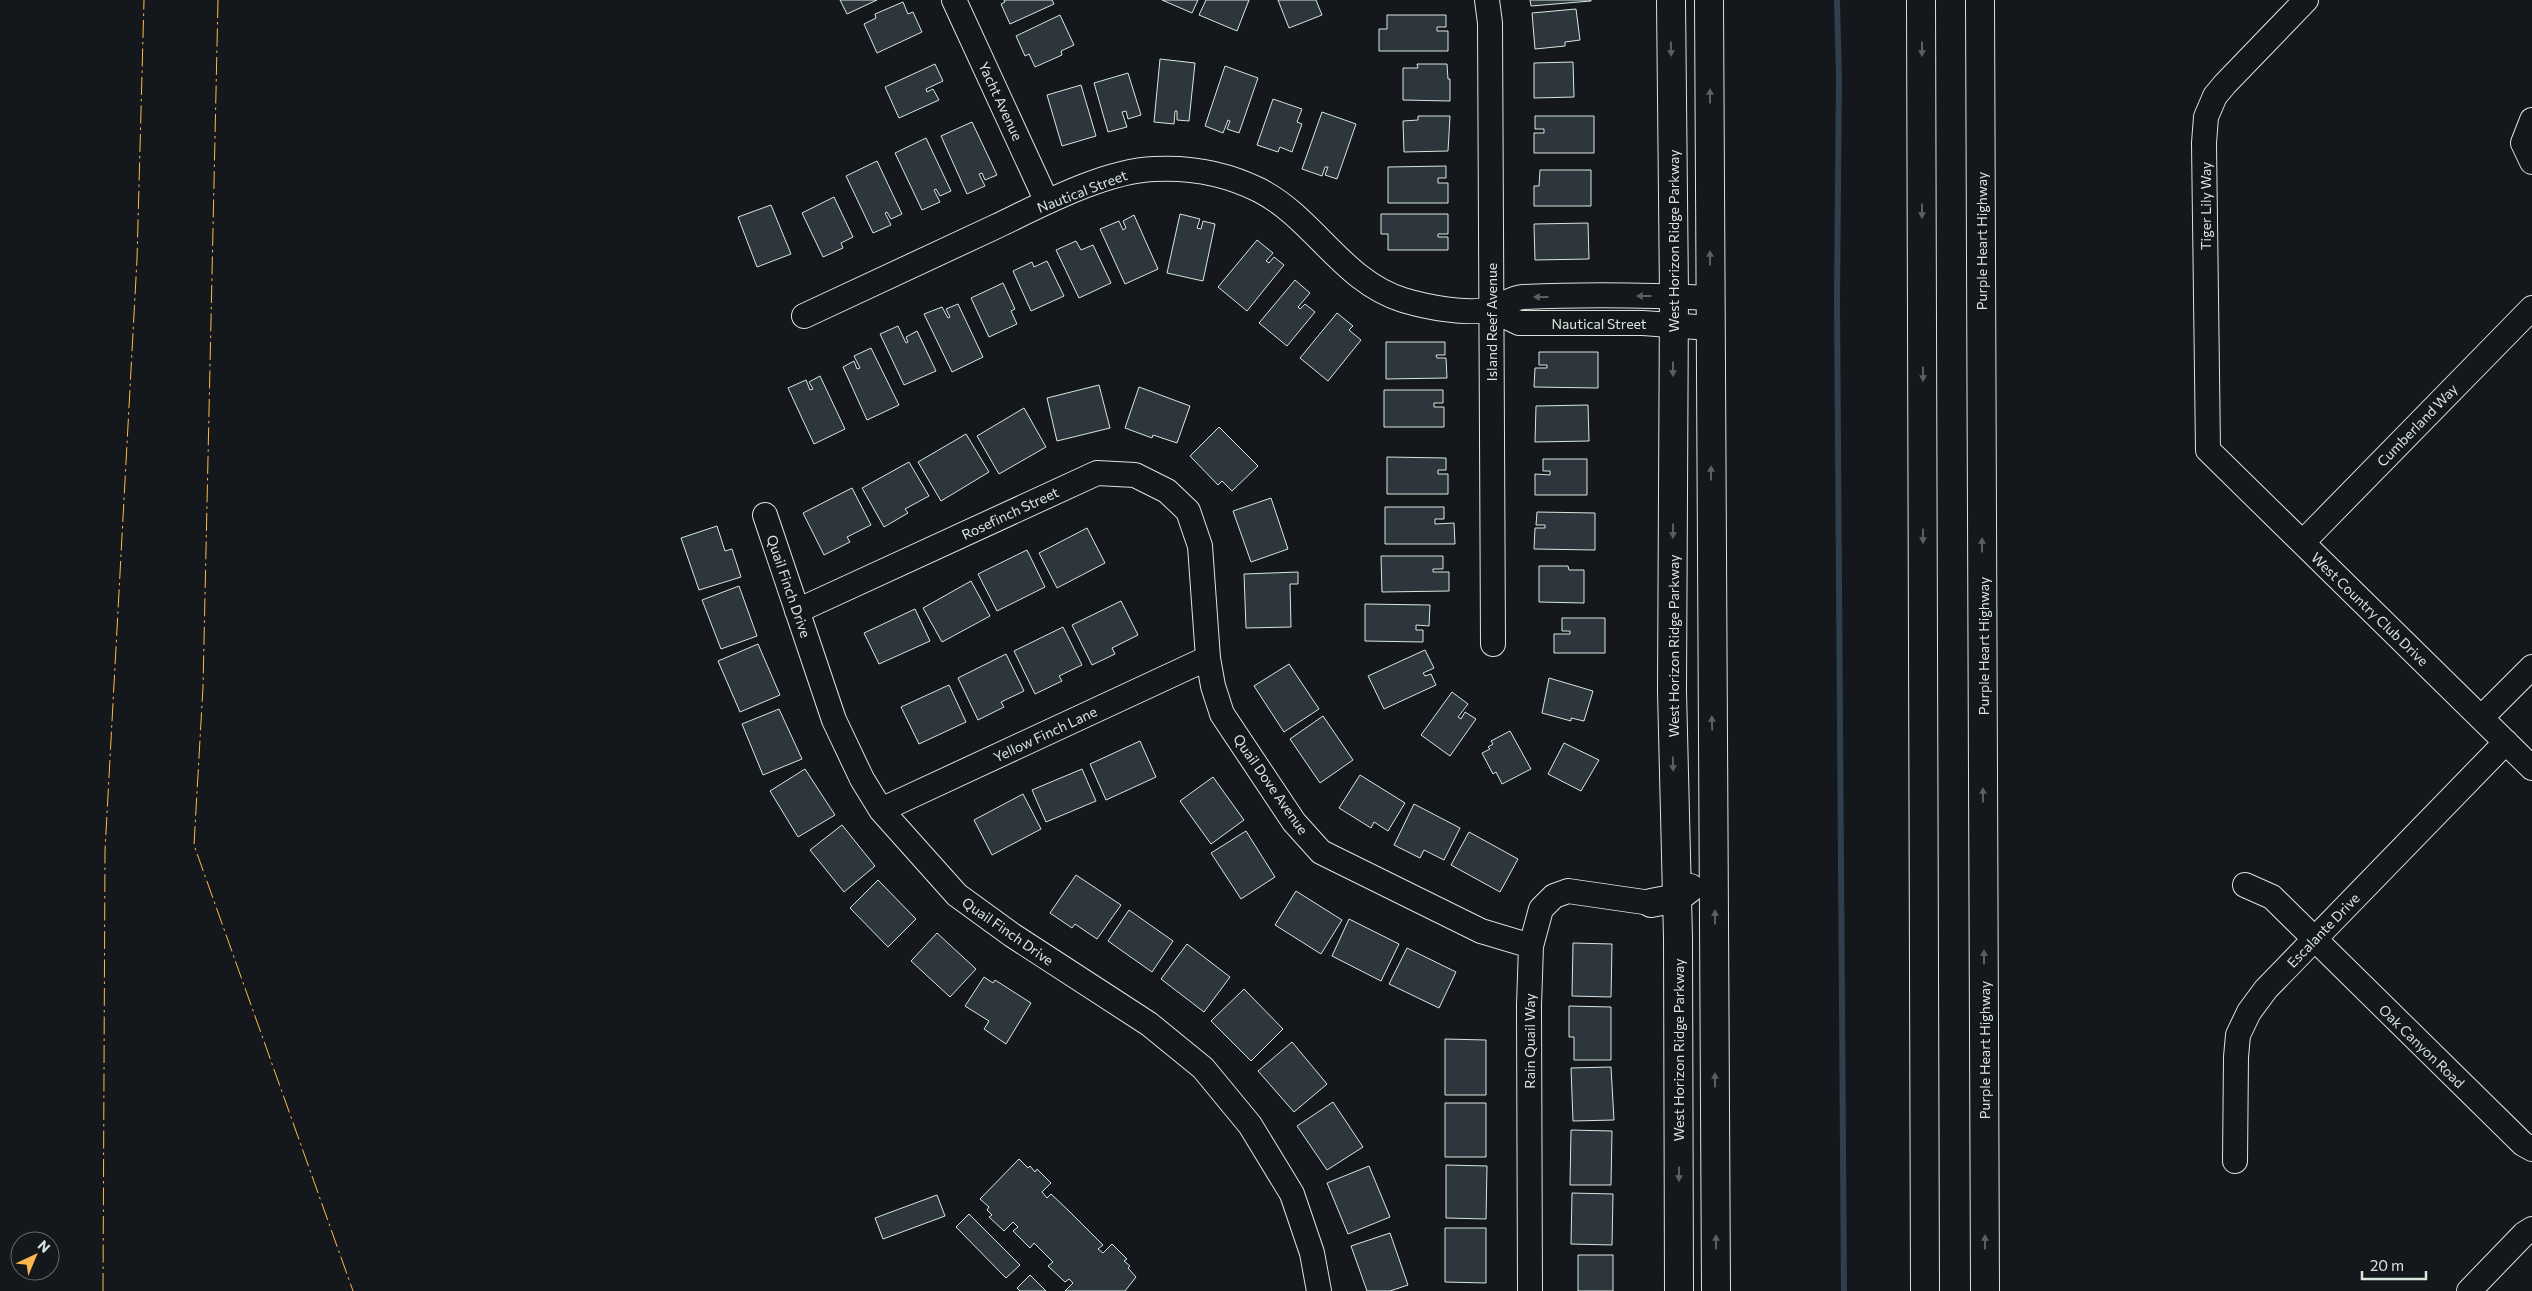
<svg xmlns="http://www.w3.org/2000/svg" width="2532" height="1291" viewBox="0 0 2532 1291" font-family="Commissioner,sans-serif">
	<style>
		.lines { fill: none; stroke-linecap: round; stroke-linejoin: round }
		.stream { stroke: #2f3f4d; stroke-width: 6 }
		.building { fill: #2c363c; stroke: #d8e6dc }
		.minor-casing { stroke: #d8e6dc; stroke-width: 26 }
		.major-casing { stroke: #d8e6dc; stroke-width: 30 }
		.highway-casing { stroke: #d8e6dc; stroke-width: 30 }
		.minor { stroke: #14181c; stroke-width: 24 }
		.major { stroke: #14181c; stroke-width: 28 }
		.highway { stroke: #14181c; stroke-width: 28 }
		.power { stroke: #ffb74d; stroke-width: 1; stroke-dasharray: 18 4 2.5 4; stroke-linecap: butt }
		.oneway { fill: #59605f }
		.labels { text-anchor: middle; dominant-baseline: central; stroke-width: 4; stroke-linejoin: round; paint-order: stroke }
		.street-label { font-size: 14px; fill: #d8e6dc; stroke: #14181c }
	</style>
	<rect width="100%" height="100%" fill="#14181c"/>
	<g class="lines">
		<!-- stream -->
		<path class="stream" d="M1837 0 1839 78 1837 299 1844 1291"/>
	</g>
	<!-- building -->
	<path class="building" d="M840 0H877L847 14Z
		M1004 0H1052L1054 4 1010 24 1001 4 1005 2Z
		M1162 0H1198L1192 13Z
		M1206 0H1249L1237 31 1199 15Z
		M1278 0H1316L1322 15 1289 28Z
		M1530 0H1591V1L1531 6Z
		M903 2 908 14 913 12 922 32 877 53 864 24 876 18 875 14Z
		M1576 9 1580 40 1565 42V46L1535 49 1532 13Z
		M1060 15 1074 45 1061 51 1062 55 1035 67 1029 54 1025 56 1016 36Z
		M1387 15H1446V27H1437V31H1448V51H1379V29H1387Z
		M1160 59 1195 63 1189 121 1177 120V111H1175L1174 124 1154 122Z
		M1573 62 1574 97 1534 98V63Z
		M935 64 943 81 926 89 927 92 933 89 939 100 899 118 885 87Z
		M1417 64H1447L1448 79H1450V101L1403 100V68H1418Z
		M1225 66 1258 78 1239 133 1227 129 1230 121 1228 120 1223 133 1205 126Z
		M1128 73 1141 115 1128 119 1126 111 1122 112 1127 127 1108 132 1094 83Z
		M1081 85 1096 136 1062 146 1047 95Z
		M1273 99 1302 109 1297 122 1302 124 1292 152 1280 147 1278 152 1257 145Z
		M1322 112 1356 124 1337 179 1325 175 1328 167H1325L1322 176 1302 169Z
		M1418 116H1450L1448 151 1404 152 1403 121 1418 120Z
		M1535 116H1594V153H1534V133H1544V129H1535Z
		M972 122 997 175 985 180 982 173 979 174 985 186 967 194 941 136Z
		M926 138 951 191 940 196 936 189 934 190 940 202 922 210 895 153Z
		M877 161 902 214 891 219 887 212 885 213 891 225 873 233 846 176Z
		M1446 166V178H1438V183H1448V203H1388V167Z
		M1540 170H1591V206H1534V186H1539Z
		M834 197 853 237 841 243 843 248 823 257 802 213Z
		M771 205 791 254 757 267 738 217Z
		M1180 214 1200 219 1197 228 1201 229 1203 221 1215 224 1203 281 1167 273Z
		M1381 214H1448V234H1438V237H1448V250H1388V234H1381Z
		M1134 215 1158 269 1125 284 1100 229 1119 221 1123 230 1126 228 1123 221Z
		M1588 223 1589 259 1535 260 1534 224Z
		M1257 240 1273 253 1266 261 1269 263 1274 257 1284 265 1247 311 1218 287Z
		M1076 241 1081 250 1093 245 1111 283 1079 298 1056 250Z
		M1047 261 1064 296 1031 311 1013 271 1032 262 1034 267Z
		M1295 280 1310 293 1298 307 1300 309 1305 304 1315 312 1287 346 1259 323Z
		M1003 283 1015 309 1011 311 1017 324 989 337 971 298Z
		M958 304 983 357 952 372 924 314 942 307 948 318 950 317 946 309Z
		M1337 313 1353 326 1349 330 1361 340 1328 381 1300 358Z
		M898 326 906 343 908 342 906 337 917 331 936 371 904 385 880 334Z
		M1386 342H1445V355H1436L1437 358H1446L1447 378 1386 379Z
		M871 348 899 405 867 420 843 367 854 361 857 369 860 368 854 356Z
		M1539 352H1598V388L1534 387 1535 368H1547V365H1539Z
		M820 376 845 429 814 444 788 388 806 380 810 390 813 389 809 382Z
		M1099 385 1110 428 1057 441 1047 398Z
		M1139 387 1190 406 1177 443 1153 435 1152 438 1125 428Z
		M1384 390H1443V403H1434V407H1444V427H1384Z
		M1588 405 1589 441 1535 442 1536 406Z
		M1024 408 1046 447 999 474 977 436Z
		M1219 427 1258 466 1232 491 1222 481 1218 485 1190 456Z
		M966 434 989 472 941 501 918 462Z
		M1387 457 1446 458V470H1438V474H1448V494H1387Z
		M1543 459H1587V495H1535V474L1550 475V471H1543Z
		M909 462 929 496 905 509 908 513 884 527 862 488Z
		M852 488 871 525 847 537 850 542 824 555 803 513Z
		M1271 498 1288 549 1251 562 1233 511Z
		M1385 507H1444V519H1435V524L1454 523 1455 544H1385Z
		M1537 512 1595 513V550L1534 549 1535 528H1545V525H1536Z
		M717 526 725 551 732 549 741 577 699 590 681 538Z
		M1087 528 1105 563 1057 588 1039 553Z
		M1027 550 1045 587 997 611 978 574Z
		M1381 556H1443V569H1433V572H1449V591L1382 592Z
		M1539 566H1568L1569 570H1584V603L1539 602Z
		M1298 572V584H1290L1291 627 1246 628 1244 574Z
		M971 581 990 616 942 642 923 608Z
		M739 586 757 636 721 649 702 600Z
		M1121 601 1138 635 1112 648 1115 654 1092 665 1072 625Z
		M1365 604 1430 605 1429 626 1416 625V630H1423V642L1365 641Z
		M915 609 930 641 879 664 864 633Z
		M1562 618H1605V653H1554V634H1570V631H1562Z
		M1063 627 1082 665 1059 676 1062 681 1035 694 1014 651Z
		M758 644 780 695 740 712 718 661Z
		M1425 650 1434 668 1423 673 1425 676 1431 674 1436 685 1384 709 1368 676Z
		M1006 654 1024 691 1001 702 1004 707 978 720 958 678Z
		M1289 664 1319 709 1284 732 1254 686Z
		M1549 678 1593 691 1584 721 1571 718V721L1542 713Z
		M949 685 966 722 919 744 901 707Z
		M1452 692 1468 704 1458 717 1461 719 1465 712 1476 719 1450 756 1421 735Z
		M779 709 802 759 763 775 742 724Z
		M1323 716 1353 760 1320 783 1290 739Z
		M1510 731 1531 769 1502 784 1496 772 1493 774 1482 753 1490 749 1488 747 1493 744 1491 741Z
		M1140 741 1156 777 1106 800 1090 764Z
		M1564 743 1599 760 1581 791 1548 774Z
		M805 769 835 815 798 837 770 791Z
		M1082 769 1096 801 1046 822 1032 790Z
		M1360 775 1405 803 1388 831 1374 822 1371 828 1339 808Z
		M1213 777 1244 820 1211 844 1180 801Z
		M1023 794 1041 829 992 855 974 820Z
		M1414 804 1460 828 1444 860 1424 850 1420 858 1394 845Z
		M842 825 875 866 844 892 810 850Z
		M1246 831 1275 877 1241 899 1211 853Z
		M1469 832 1518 859 1500 892 1451 865Z
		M1076 875 1121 905 1097 939 1075 924 1072 928 1050 913Z
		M878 880 916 919 888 947 850 908Z
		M1296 891 1342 920 1321 954 1275 925Z
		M1129 910 1173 941 1152 972 1108 941Z
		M1349 919 1399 944 1381 981 1332 956Z
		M937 933 976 969 950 997 911 961Z
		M1573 943 1612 944 1611 997 1572 996Z
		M1187 944 1230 977 1204 1012 1161 979Z
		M1407 948 1456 972 1439 1008 1389 984Z
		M984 977 993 983 995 980 1031 1003 1006 1044 984 1029 989 1021 965 1006Z
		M1244 989 1283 1029 1251 1061 1211 1021Z
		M1569 1006 1611 1007V1060H1574V1037H1569Z
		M1445 1039 1486 1040V1095H1445Z
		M1292 1042 1327 1084 1294 1112 1258 1071Z
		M1611 1067 1614 1120 1573 1121 1571 1068Z
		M1333 1102 1363 1147 1327 1170 1297 1126Z
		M1445 1103H1486V1157H1445Z
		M1571 1130 1612 1131 1611 1185H1570Z
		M1019 1159 1028 1168 1030 1166 1035 1172 1037 1169 1051 1183 1042 1192 1047 1198 1051 1194 1068 1210 1103 1245 1098 1249 1103 1253 1112 1244 1127 1259 1124 1261 1130 1266 1128 1268 1136 1277 1125 1291H1065L1073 1283 1069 1279 1065 1282 1048 1266 1053 1262 1034 1243 1030 1248 1013 1231 1018 1227 1013 1222 1004 1231 989 1217 992 1215 987 1210 989 1207 980 1199Z
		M1446 1165 1487 1166 1486 1219 1446 1218Z
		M1369 1166 1390 1217 1348 1234 1327 1183Z
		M1572 1193 1613 1194 1612 1245 1571 1244Z
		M937 1195 945 1216 883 1239 875 1218Z
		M969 1214 1020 1265 1006 1278 956 1227Z
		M1445 1228H1486V1283L1445 1282Z
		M1390 1233 1408 1285 1390 1291H1367L1351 1246Z
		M1578 1255H1613V1291H1578Z
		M1030 1275 1046 1291H1020L1017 1288Z"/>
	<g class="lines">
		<!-- minor casing -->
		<g class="minor-casing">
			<path id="minor" d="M954 0 1047 202
				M1487 0 1490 23 1493 644
				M2306 0 2225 84 2215 96 2206 117 2204 143 2208 450 2532 768
				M2532 120 2523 143 2532 162
				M1490 309 1519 323H1643L1710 328
				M804 316C868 286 932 256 997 226 1041 205 1104 171 1154 169 1190 167 1227 174 1259 190 1314 218 1342 281 1403 300 1426 307 1467 315 1491 309 1502 306 1511 298 1523 297 1585 294 1648 295 1711 298
				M765 515 834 720 862 779 881 810 957 895 1012 935 1149 1024 1203 1068 1250 1125 1292 1194 1312 1253 1319 1291
				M2303 542 2532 308
				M797 611 1097 473 1135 475 1167 491 1188 511 1200 546 1208 658 1213 686 1222 714 1294 822 1321 852 1481 931 1531 946
				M2481 718 2532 667
				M881 810 1208 658
				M2245 885 2272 897 2523 1144 2532 1149
				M2235 1161 2236 1057 2238 1035 2249 1012 2266 989 2506 742
				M1530 1291 1529 1005 1531 946 1541 909 1554 896 1568 891 1651 903
				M2469 1291 2524 1234 2532 1229"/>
		</g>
		<!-- major casing -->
		<g class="major-casing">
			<path id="major" d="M1671 0 1674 296 1672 691 1678 938 1679 1291
				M1709 0 1716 1291
				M1651 903 1677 898 1690 888"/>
		</g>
		<!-- highway casing -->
		<g class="highway-casing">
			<path id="highway" d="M1921 0 1925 1291
				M1980 0 1985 1291"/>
		</g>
		<!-- minor -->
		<use href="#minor" class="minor"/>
		<!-- major -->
		<use href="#major" class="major"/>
		<!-- highway -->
		<use href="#highway" class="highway"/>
		<!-- power -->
		<path class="power" d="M218 0 203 687 194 845 353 1291
			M103 1291 105 851 137 259 144 0"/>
	</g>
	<!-- one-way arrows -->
	<defs><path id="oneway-solid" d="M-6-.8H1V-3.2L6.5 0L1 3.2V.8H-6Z" transform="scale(1.25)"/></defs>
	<g class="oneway">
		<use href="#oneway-solid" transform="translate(1671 49) rotate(89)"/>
		<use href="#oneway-solid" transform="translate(1922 49) rotate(90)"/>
		<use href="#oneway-solid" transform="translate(1710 96) rotate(-90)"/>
		<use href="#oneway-solid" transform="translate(1922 211) rotate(90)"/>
		<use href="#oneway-solid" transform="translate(1710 258) rotate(-90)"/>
		<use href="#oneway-solid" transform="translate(1644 296) rotate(-180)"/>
		<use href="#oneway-solid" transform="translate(1541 297) rotate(180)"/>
		<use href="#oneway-solid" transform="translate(1673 369) rotate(90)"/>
		<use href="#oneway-solid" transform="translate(1923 374) rotate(90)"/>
		<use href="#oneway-solid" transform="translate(1711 473) rotate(-90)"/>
		<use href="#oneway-solid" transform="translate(1673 531) rotate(90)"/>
		<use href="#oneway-solid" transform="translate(1923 536) rotate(90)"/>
		<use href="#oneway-solid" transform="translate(1982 545) rotate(-90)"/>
		<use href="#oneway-solid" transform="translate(1712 723) rotate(-92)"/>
		<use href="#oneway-solid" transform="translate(1673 764) rotate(89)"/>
		<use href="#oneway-solid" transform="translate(1983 795) rotate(-90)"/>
		<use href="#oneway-solid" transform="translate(1715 917) rotate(-90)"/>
		<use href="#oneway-solid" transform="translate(1984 957) rotate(-90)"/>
		<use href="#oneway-solid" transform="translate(1715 1080) rotate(-90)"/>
		<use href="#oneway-solid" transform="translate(1679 1174) rotate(90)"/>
		<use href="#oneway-solid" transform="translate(1716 1242) rotate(-90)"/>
		<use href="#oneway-solid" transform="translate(1985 1242) rotate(-90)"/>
	</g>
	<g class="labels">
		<!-- street labels -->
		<g class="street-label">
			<text transform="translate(1001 101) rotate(65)">Yacht Avenue</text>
			<text transform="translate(1082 191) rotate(-21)">Nautical Street</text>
			<text transform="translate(2205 206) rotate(-90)">Tiger Lily Way</text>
			<text transform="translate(1673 241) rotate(-90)">West Horizon Ridge Parkway</text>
			<text transform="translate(1981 241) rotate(-90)">Purple Heart Highway</text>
			<text transform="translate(1491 322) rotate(-90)">Island Reef Avenue</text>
			<text x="1599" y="323">Nautical Street</text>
			<text transform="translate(2417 425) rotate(-46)">Cumberland Way</text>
			<text transform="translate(1010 513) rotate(-25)">Rosefinch Street</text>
			<text transform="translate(789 586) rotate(71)">Quail Finch Drive</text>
			<text transform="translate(2370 609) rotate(44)">West Country Club Drive</text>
			<text transform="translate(1673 646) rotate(-90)">West Horizon Ridge Parkway</text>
			<text transform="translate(1983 646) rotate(-90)">Purple Heart Highway</text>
			<text transform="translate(1045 734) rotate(-25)">Yellow Finch Lane</text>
			<text transform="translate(1271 784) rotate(55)">Quail Dove Avenue</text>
			<text transform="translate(2323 930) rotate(-46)">Escalante Drive</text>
			<text transform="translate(1008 931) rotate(35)">Quail Finch Drive</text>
			<text transform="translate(1529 1041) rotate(-90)">Rain Quail Way</text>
			<text transform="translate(2422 1046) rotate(44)">Oak Canyon Road</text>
			<text transform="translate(1678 1050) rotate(-90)">West Horizon Ridge Parkway</text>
			<text transform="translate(1984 1050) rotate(-90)">Purple Heart Highway</text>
		</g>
	</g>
	<!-- north arrow -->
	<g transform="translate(35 1256) rotate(44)"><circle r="24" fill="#14181c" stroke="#626a69"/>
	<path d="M0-4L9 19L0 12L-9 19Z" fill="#ffb74d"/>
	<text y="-8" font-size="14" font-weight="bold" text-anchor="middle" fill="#d8e6dc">N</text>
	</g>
	<!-- scale -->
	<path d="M2362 1271v8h64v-8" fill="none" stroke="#d8e6dc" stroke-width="2.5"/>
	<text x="2370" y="1271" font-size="15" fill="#d8e6dc" stroke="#14181c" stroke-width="4" paint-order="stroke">20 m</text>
</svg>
